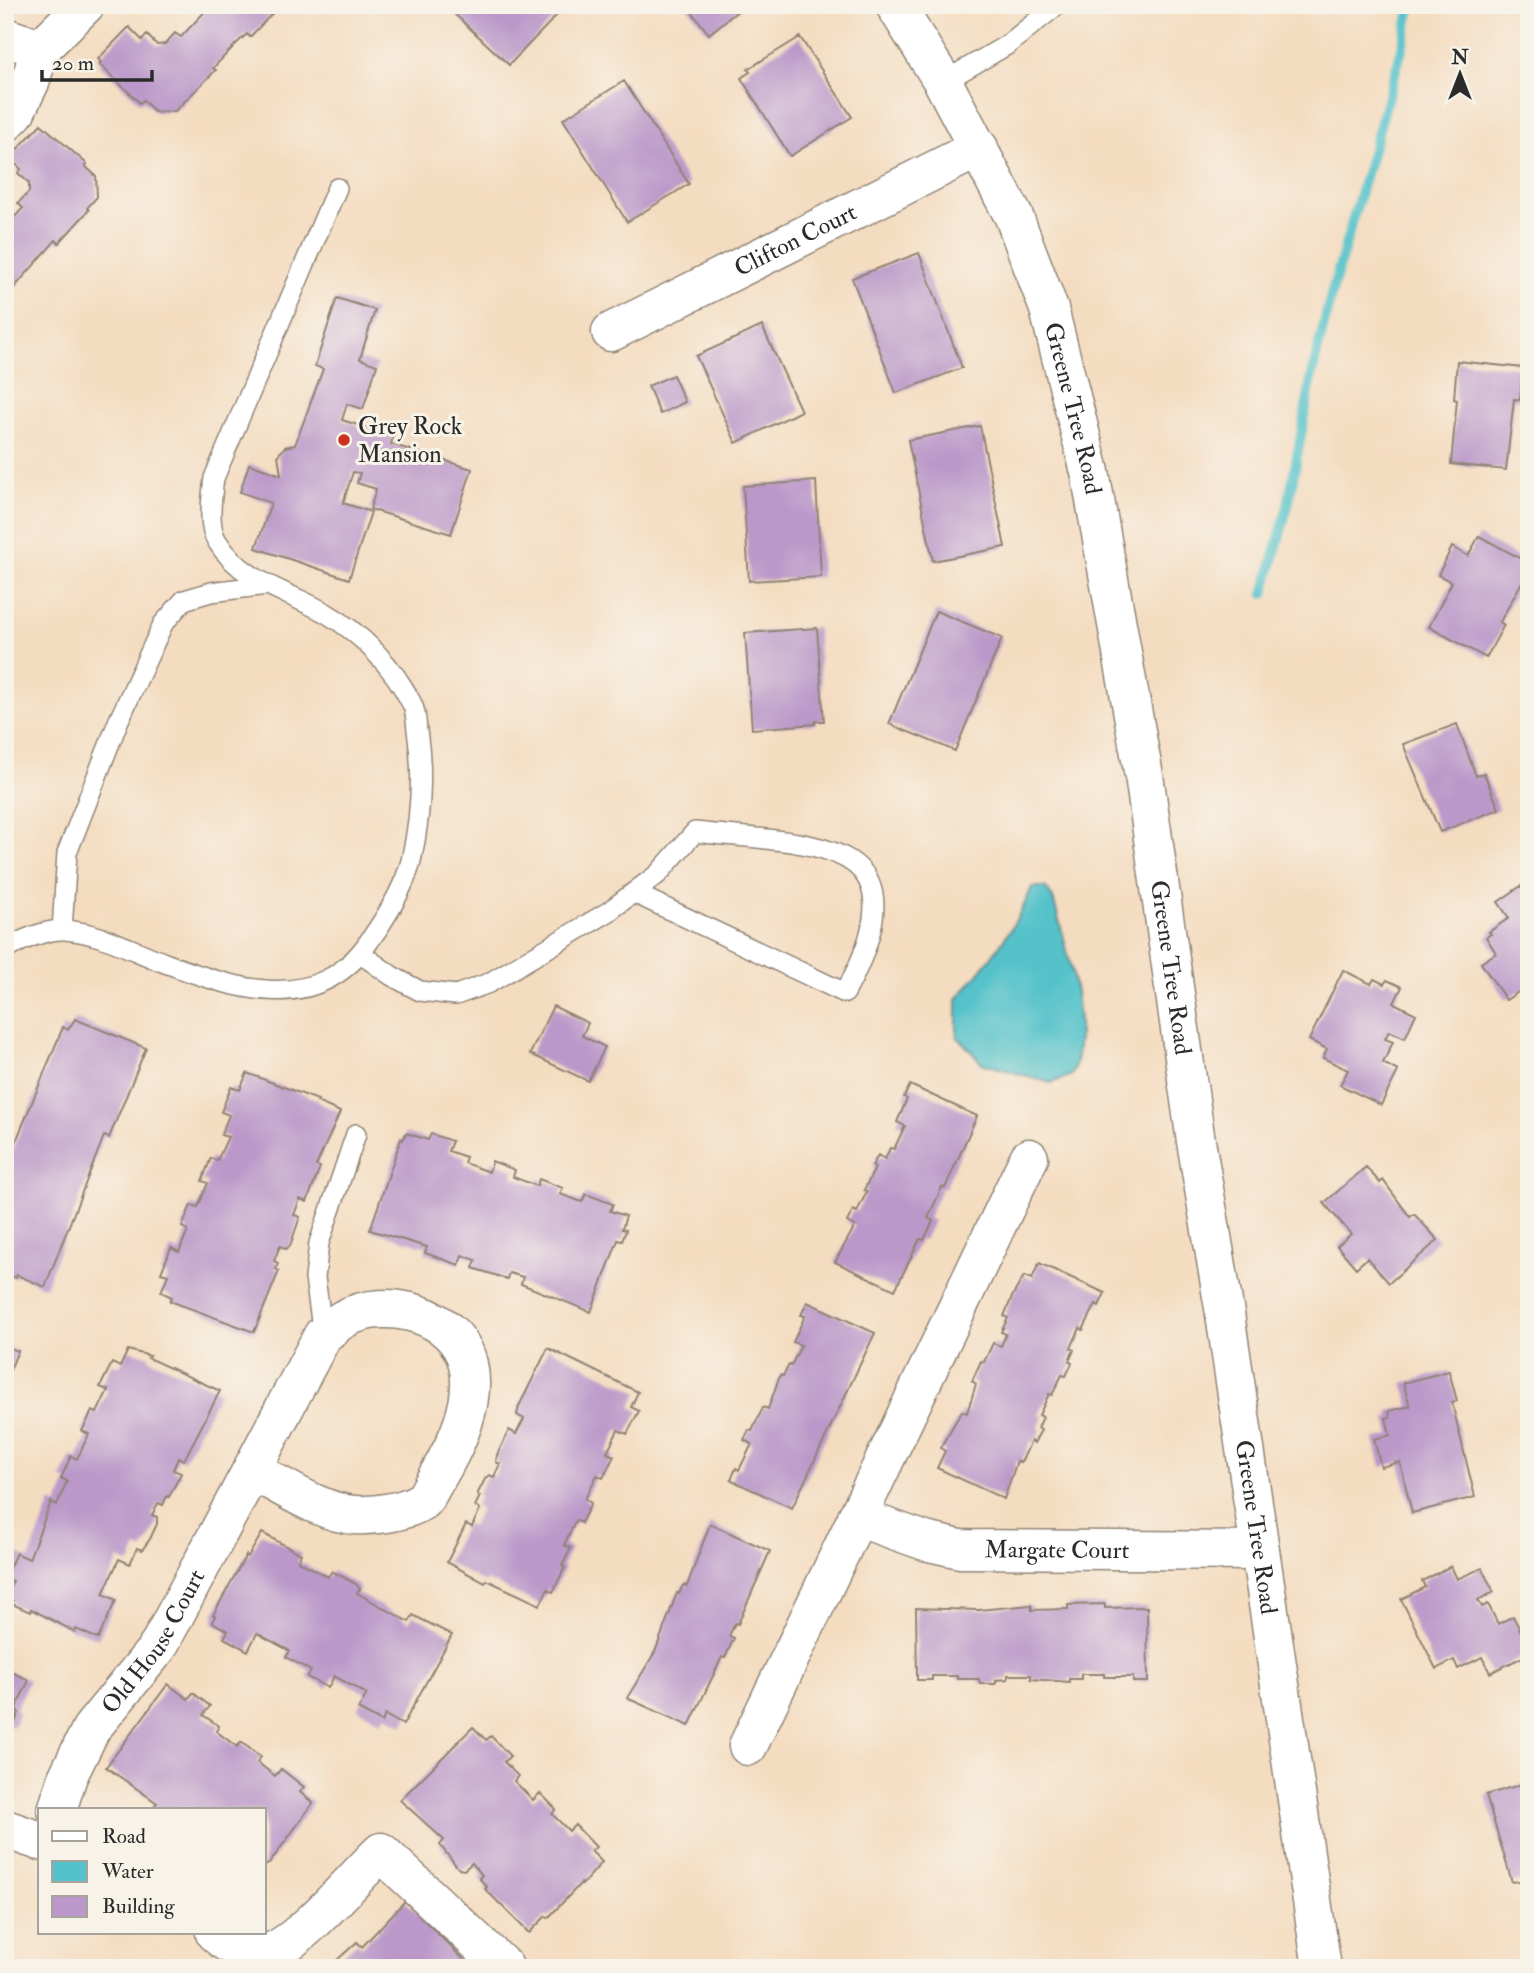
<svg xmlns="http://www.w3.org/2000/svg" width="1534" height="1973" viewBox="0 0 1534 1973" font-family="'IM FELL Double Pica',serif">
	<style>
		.water { fill: #54c2ca; stroke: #40767a; stroke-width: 2 }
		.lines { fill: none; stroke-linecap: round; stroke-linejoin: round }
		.stream { stroke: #54c2ca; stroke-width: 10 }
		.building { fill: #bb98c9 }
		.lane-casing { stroke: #908476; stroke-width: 22 }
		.street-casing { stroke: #908476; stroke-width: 41 }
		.secondary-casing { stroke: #908476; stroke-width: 41 }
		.lane { stroke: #fff; stroke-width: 19 }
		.street { stroke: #fff; stroke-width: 38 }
		.secondary { stroke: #fff; stroke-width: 38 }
		.poi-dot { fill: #c8321e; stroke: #f7f3e8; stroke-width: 2.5 }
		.labels { text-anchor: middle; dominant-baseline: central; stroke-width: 6; stroke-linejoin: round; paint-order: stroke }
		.street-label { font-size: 24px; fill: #2b2b2b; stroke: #f7f3e8 }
		.poi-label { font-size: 24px; fill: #2b2b2b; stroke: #f7f3e8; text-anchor: start }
	</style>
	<rect width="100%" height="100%" fill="#f7f3e8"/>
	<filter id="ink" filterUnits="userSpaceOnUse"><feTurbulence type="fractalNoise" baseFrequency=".0143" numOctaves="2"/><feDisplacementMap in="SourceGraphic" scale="14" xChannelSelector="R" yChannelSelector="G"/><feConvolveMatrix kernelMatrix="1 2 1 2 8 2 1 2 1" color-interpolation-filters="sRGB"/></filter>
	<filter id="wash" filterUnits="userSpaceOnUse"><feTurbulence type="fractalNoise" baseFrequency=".00686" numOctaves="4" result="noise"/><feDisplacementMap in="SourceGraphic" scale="28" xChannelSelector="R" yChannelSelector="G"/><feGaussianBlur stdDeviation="1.57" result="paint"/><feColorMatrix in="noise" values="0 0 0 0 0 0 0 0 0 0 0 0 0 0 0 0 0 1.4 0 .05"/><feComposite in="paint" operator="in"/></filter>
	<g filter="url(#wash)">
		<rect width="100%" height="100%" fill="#f4dcc0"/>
		<!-- water -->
		<path class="water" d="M1032 887H1045L1053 898C1067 953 1091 1020 1072 1075L1051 1083 982 1063 957 1036V999C986 965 1016 929 1032 887Z"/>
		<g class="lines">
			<!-- stream -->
			<path class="stream" d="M1264 594 1288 505 1313 370 1331 295 1402 49 1411 5"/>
		</g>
		<g id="blocks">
			<!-- building -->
			<path class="building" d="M211 5H280L250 37 247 34 234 46 213 68 216 70 175 111 155 112 143 100 140 103 99 64 101 62 98 59 129 27 142 40 147 35 157 45 165 44 175 33 181 37Z
				M445 5H549L558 14 509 65Z
				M686 5H745L709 34Z
				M800 37 852 117 790 156 741 78 750 72 748 69Z
				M624 81 689 184 627 222 563 119Z
				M41 124 87 164 85 166 96 176 97 197 87 208 89 210 59 243 56 240 5 298V227L23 208 18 203 29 192V183L18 173 21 169 9 158Z
				M919 253 962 368 896 393 852 278Z
				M337 298 375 310 360 359 377 365 363 409 347 404 342 420 393 436 391 444 472 469 451 534 370 509 376 489 357 483 360 473 353 472 343 503 371 512 349 579 256 548 271 503 240 492 249 464 281 475 278 455 285 447 295 445 323 369 315 366Z
				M762 326 801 411 736 443 696 356Z
				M1457 361 1523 368 1520 400 1514 399 1506 470 1451 464 1457 400 1454 399Z
				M673 375 685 402 660 414 648 386Z
				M980 426 1005 547 933 561 908 440Z
				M816 481 821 577 749 581 743 486Z
				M1479 536 1529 563V569L1500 622 1504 625 1486 658 1429 627 1452 582 1438 575 1452 547 1468 556Z
				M936 611 1002 638 955 751 889 724Z
				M817 628 824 721H816L815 724 752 729 745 633Z
				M1457 724 1476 776 1484 773 1499 809 1440 832 1403 744Z
				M1521 886 1529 897V985L1506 1000 1481 963 1496 953 1486 937 1491 934 1489 932 1509 918 1498 902Z
				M1343 970 1371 984 1374 979 1384 984 1387 980 1402 987 1394 1003 1416 1014 1405 1038 1389 1031 1385 1039 1393 1042 1383 1063 1398 1071 1381 1105 1340 1085 1348 1070 1323 1058 1327 1049 1309 1040Z
				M553 1006 588 1023 582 1036 605 1047 588 1081 530 1054Z
				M75 1019 146 1048 109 1138 104 1136 45 1287 17 1275 16 1278 5 1274V1168L63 1027 68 1030Z
				M247 1073 318 1100 317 1102 340 1112 316 1166 320 1167 307 1202 300 1199 294 1215 300 1217 290 1246 286 1249 280 1246 274 1261 278 1263 276 1269 279 1271 254 1332 170 1301 172 1297 161 1292 168 1275 161 1273 171 1248 179 1252 188 1230 182 1227 191 1205 198 1207 208 1183 202 1181 211 1158 217 1161 228 1137 221 1135 229 1115 221 1112 231 1087 240 1090Z
				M910 1085 977 1116 945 1188 942 1187 928 1218 933 1221 924 1240 920 1239 895 1290 835 1262 855 1226 847 1222 853 1210 857 1212 867 1191 864 1190 875 1168 872 1166 878 1155 885 1159 890 1148 894 1149 905 1126 897 1122 907 1099 904 1097Z
				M406 1133 428 1140 431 1134 452 1141 448 1151 466 1157 464 1163 489 1172 492 1161 515 1170 513 1177 537 1186 539 1179 563 1188 560 1194 582 1202 586 1194 613 1204 610 1211 626 1216 622 1229 626 1230 622 1241 618 1240 591 1312 521 1284 523 1277 509 1273 507 1279 473 1268 476 1260 462 1255 459 1265 425 1253 427 1247 370 1230 401 1139 403 1140Z
				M1366 1167 1380 1183 1383 1180 1410 1217 1414 1214 1438 1240 1389 1283 1367 1258 1356 1268 1337 1246 1351 1234 1324 1203Z
				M1039 1263 1105 1293 1099 1306 1096 1304 1083 1330 1080 1328 1071 1348 1074 1350 1069 1361 1072 1363 1066 1376 1062 1375 1052 1395 1049 1394 1039 1415 1043 1417 1038 1428 1041 1430 1034 1443 1031 1441 1021 1463 1017 1461 1004 1499 937 1468 945 1451 940 1448 962 1411 967 1413 976 1384 972 1381 981 1361 984 1362 993 1343 1001 1346 1006 1334 1001 1332 1008 1318 1004 1316 1013 1295 1024 1276 1032 1279Z
				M807 1302 875 1333 792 1508 731 1480 736 1468 739 1470 752 1444 744 1440 749 1430 752 1431 763 1407 768 1409 780 1375 783 1376 789 1365 791 1366 801 1345 793 1342 805 1316 801 1315Z
				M5 1346 18 1351 5 1381Z
				M548 1348 638 1392 631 1407 639 1411 627 1434 618 1430 607 1453 614 1456 603 1478 597 1475 585 1499 591 1503 581 1523 576 1520 564 1545 571 1548 562 1566 565 1567 553 1592 548 1589 540 1605 487 1580 485 1583 447 1562 466 1524 472 1527 480 1509 475 1506 480 1496 477 1495 485 1479 489 1475 494 1477 500 1464 496 1462 497 1455 509 1430 516 1434 524 1419 517 1415 519 1406Z
				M128 1350 150 1356 148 1358 220 1391 184 1460 178 1458 173 1470 181 1473 169 1497 167 1496 163 1505 158 1503 152 1515 157 1517V1524L150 1539 142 1550 137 1548 130 1564 119 1559 103 1594 116 1600 98 1639 76 1629 75 1632 31 1609 30 1612 12 1604 13 1601 5 1597 13 1581 5 1577 16 1553 29 1559 51 1502 57 1505 67 1481 61 1478 71 1456 77 1459 89 1434 82 1431 92 1411 97 1413 108 1390 100 1387 112 1363 120 1367Z
				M1449 1371 1457 1401 1452 1403 1475 1497 1412 1513 1400 1462 1381 1467 1374 1439 1390 1435 1386 1418 1390 1417 1389 1411 1410 1406 1403 1383Z
				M710 1524 770 1551 738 1624 735 1623 729 1636 734 1638 725 1658 722 1657 689 1726 627 1698 655 1652 677 1593 679 1594 683 1585 687 1586Z
				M262 1533 301 1554 298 1561 328 1577 332 1571 356 1584 360 1589 357 1593 409 1622 413 1615 452 1635 403 1725 385 1715 382 1722 358 1709 367 1694 334 1676 328 1688 307 1677 311 1671 286 1657 290 1651 257 1633 248 1651 224 1638 228 1631 212 1622 215 1616 213 1615 246 1555 248 1557Z
				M1451 1566 1457 1579 1482 1568 1494 1592 1478 1600 1482 1607 1488 1604 1498 1624 1513 1616 1529 1647V1654L1490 1673 1482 1657 1458 1669 1454 1660 1436 1669 1401 1599 1425 1587 1422 1581Z
				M1105 1604V1608L1147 1607 1148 1682H1133V1677H1104V1674H1081V1679H1069V1682L1031 1679V1675H1008V1679L996 1680V1684H980L979 1679H957V1676H932V1680H917L916 1608 978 1610 1031 1605 1032 1610 1068 1609V1605Z
				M5 1669 29 1680 16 1708 19 1713 13 1727 9 1725 5 1732Z
				M168 1684 188 1699 193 1693 210 1706 203 1715 219 1726 216 1731 237 1747 241 1742 261 1757 257 1762 275 1776 281 1769 304 1787 300 1792 313 1803 269 1864 264 1866V1810H158L154 1806 157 1803 106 1767Z
				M473 1727 486 1740 491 1736 510 1756 504 1762 518 1776 514 1781 533 1800 540 1793 556 1809 552 1814 569 1831 575 1825 596 1847 591 1851 602 1862 582 1885 581 1883 548 1918 546 1916 529 1933 485 1889 487 1887 479 1878 482 1875 472 1863 464 1870 459 1869 440 1845 444 1840 400 1800Z
				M1529 1782V1880L1512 1882 1486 1795Z
				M405 1901 472 1968 335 1966 336 1961 357 1942 362 1947Z"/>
		</g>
	</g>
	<g filter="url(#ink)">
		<use href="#blocks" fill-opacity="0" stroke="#908476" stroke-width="2"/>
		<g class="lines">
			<!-- lane casing -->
			<g class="lane-casing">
				<path id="lane" d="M943 82 1007 45 1057 5
					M62 930 67 853 118 722 163 624 184 600 211 592 267 585
					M5 950C21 940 46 929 65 930 102 933 131 950 165 963 238 990 318 1017 370 940 387 916 404 889 411 861 421 816 424 775 417 730 416 722 416 711 412 704 394 667 361 633 326 613 287 591 242 582 217 541 207 525 212 496 214 478L337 188
					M361 954 392 976 420 991 456 995 489 983 608 912 658 874 695 832C812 845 930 835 845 993L634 893
					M323 1335 315 1278 319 1243 356 1134"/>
			</g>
			<!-- street casing -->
			<g class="street-casing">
				<g id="street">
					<path d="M5 37 40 49"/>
					<path d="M5 123 15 113 30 82 40 49 85 5"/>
					<path id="s1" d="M611 332 979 148"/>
					<path id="s2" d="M857 1517 925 1541 960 1549 1260 1551"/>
					<path d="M748 1746 1029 1158"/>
					<path id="s3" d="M57 1810 68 1776 91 1729 158 1647 323 1335C330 1330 336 1323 344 1319 385 1296 456 1313 468 1364 477 1403 456 1445 436 1479 432 1485 428 1496 422 1501 405 1512 375 1516 355 1515 321 1513 283 1486 253 1471"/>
					<path d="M5 1829 40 1841"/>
					<path d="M215 1933C229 1946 252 1959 273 1951 304 1938 355 1877 381 1852L504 1967"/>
				</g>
			</g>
			<!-- secondary casing -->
			<g class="secondary-casing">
				<g id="secondary">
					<path id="s4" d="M895 5 943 82 1014 217 1049 309 1090 472 1145 782 1195 1135 1225 1314 1322 1968"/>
				</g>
			</g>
			<!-- lane -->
			<use href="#lane" class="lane"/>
			<!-- street -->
			<use href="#street" class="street"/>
			<!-- secondary -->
			<use href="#secondary" class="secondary"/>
		</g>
	</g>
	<!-- markers -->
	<circle class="poi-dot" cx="344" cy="440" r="7"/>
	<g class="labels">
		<!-- street labels -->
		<g class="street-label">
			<text stroke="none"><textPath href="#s1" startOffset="206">Clifton Court</textPath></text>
			<text stroke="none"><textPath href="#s4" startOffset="444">Greene Tree Road</textPath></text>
			<text stroke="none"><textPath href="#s4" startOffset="1012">Greene Tree Road</textPath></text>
			<text stroke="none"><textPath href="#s4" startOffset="1578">Greene Tree Road</textPath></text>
			<text stroke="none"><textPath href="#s2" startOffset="205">Margate Court</textPath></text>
			<text stroke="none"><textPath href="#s3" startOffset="196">Old House Court</textPath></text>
		</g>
		<!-- poi labels -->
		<g class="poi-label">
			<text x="358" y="426">Grey Rock<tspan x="358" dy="28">Mansion</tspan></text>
		</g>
	</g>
	<!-- margin -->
	<rect width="1534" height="1973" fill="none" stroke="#f7f3e8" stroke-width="28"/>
	<!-- legend -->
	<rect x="38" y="1808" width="228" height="126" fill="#f7f3e8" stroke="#a5a39c" stroke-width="2"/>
	<rect x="52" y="1831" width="35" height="10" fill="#ffffff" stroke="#a5a39c" stroke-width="2"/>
	<text x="102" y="1843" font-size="21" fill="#2b2b2b">Road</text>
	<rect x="52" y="1861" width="35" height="21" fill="#54c2ca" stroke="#a5a39c" stroke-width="2"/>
	<text x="102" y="1878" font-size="21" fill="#2b2b2b">Water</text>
	<rect x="52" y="1896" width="35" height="21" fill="#bb98c9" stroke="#a5a39c" stroke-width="2"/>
	<text x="102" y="1913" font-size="21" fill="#2b2b2b">Building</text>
	<!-- north arrow -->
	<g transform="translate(1460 74)" stroke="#f7f3e8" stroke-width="5" paint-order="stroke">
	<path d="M0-5L12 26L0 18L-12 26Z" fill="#2b2b2b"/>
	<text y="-10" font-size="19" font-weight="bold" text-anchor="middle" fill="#2b2b2b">N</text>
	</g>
	<!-- scale -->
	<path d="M42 70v10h110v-10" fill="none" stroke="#2b2b2b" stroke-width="3.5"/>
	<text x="52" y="70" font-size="21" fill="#2b2b2b" stroke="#f7f3e8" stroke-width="5" paint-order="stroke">20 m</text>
</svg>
